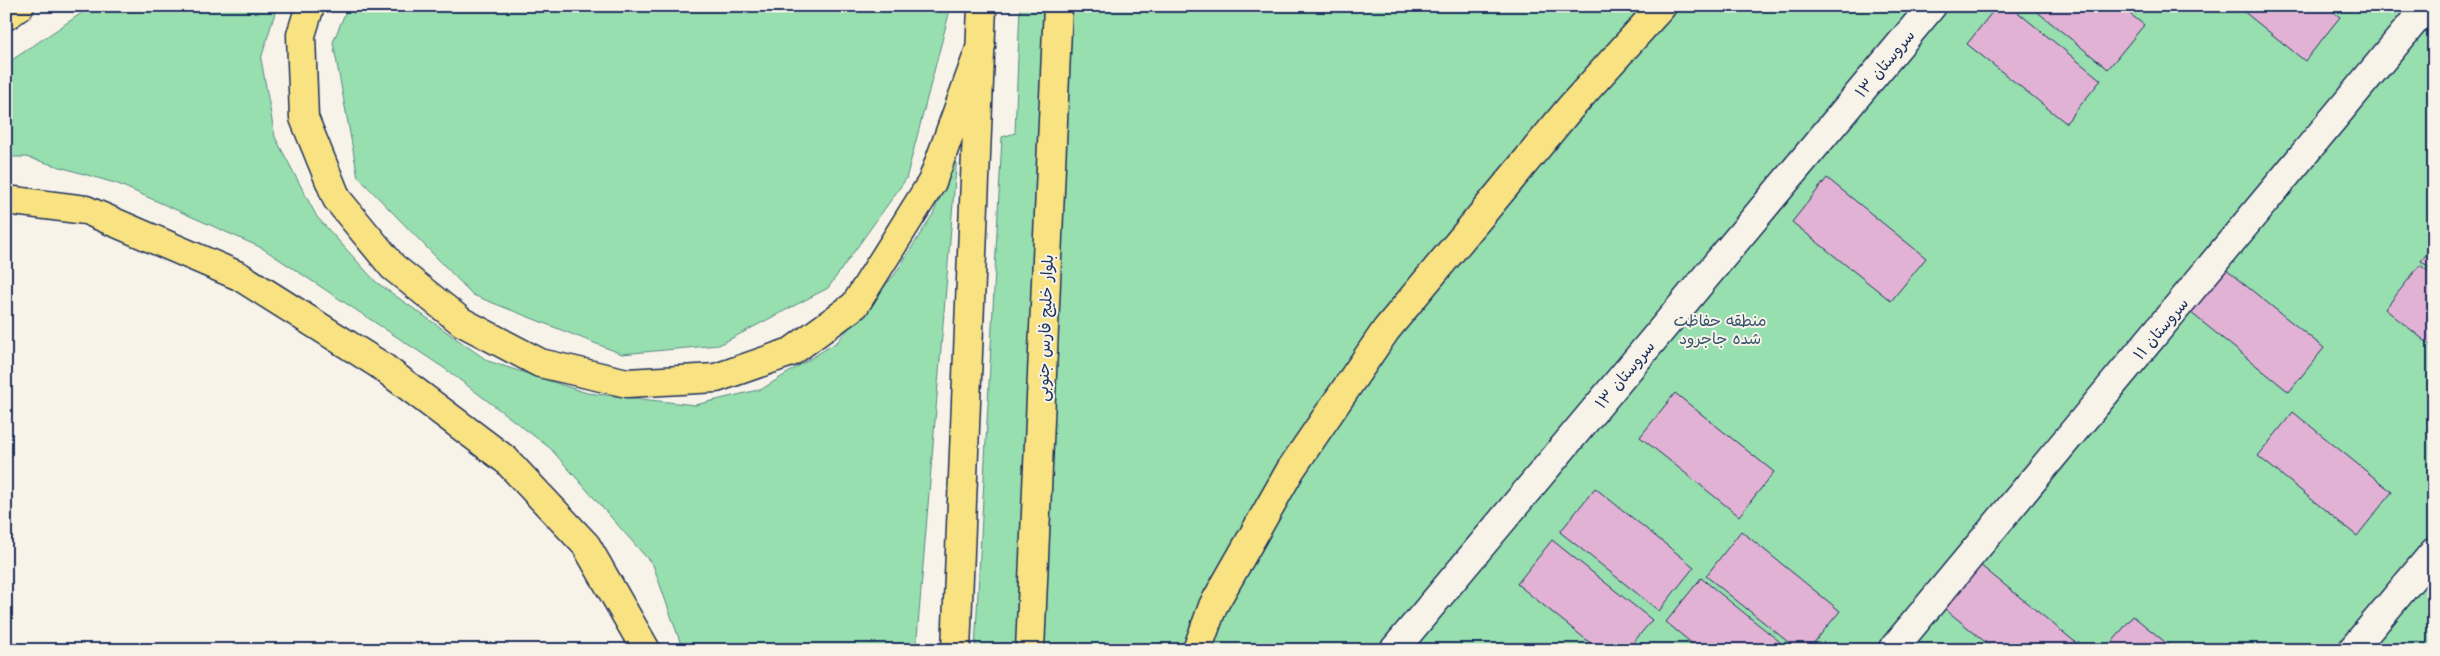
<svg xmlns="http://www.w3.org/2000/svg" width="2440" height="656" viewBox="0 0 2440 656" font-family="Mali,'Playpen Sans Arabic',sans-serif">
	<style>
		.green { fill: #97dfae; stroke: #598786 }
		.building { fill: #e1b2d4; stroke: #1b2f5e }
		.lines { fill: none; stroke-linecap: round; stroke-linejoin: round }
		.street-casing { stroke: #1b2f5e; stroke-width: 31 }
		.highway-casing { stroke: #1b2f5e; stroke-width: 31 }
		.street { stroke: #f7f3e8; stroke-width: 28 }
		.highway { stroke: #f8e281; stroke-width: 28 }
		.labels { text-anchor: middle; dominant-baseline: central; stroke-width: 4; stroke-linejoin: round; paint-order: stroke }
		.street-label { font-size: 16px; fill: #1b2f5e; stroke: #f7f3e8 }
		.park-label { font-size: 16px; fill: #34526e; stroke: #f7f3e8 }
	</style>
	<rect width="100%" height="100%" fill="#f7f3e8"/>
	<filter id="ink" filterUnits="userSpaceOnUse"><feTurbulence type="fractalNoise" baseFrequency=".02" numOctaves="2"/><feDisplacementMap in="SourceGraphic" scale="10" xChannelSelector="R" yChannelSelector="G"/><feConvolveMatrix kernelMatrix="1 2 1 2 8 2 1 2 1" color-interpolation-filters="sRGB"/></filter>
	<g filter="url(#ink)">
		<!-- green -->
		<path class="green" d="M92 6H277L261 59 275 137 317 217 376 282 488 361 587 393 695 405 762 389 837 342 895 274 933 214 957 155 916 650H683L653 565 550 448 444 368 262 248 118 184 26 157H6V64Z
			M348 6H951L906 179 828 288 719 345 622 354 473 295 358 177 333 42Z
			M1020 6H2434V650H975L1002 137 1015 133Z"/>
		<!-- building -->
		<path class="building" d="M1997 6H2010L2101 80 2066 123 1967 44Z
			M2030 6H2120L2144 25 2108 69Z
			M2237 6H2326L2340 17 2305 61Z
			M1827 178 1926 258 1891 301 1792 222Z
			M2434 245V271L2421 261Z
			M2420 265 2434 276V348L2385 309Z
			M2225 269 2324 348 2289 392 2190 312Z
			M1675 393 1774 472 1739 516 1640 437Z
			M2293 412 2392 492 2357 536 2258 456Z
			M1595 488 1694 567 1659 611 1560 532Z
			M1741 531 1840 611 1808 650H1798L1706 576Z
			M1552 540 1652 620 1627 650H1599L1517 584Z
			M1980 565 2079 645 2075 650H1995L1945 609Z
			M1701 578 1790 650H1700L1666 622Z
			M2133 616 2175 650H2106Z"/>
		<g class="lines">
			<!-- street casing -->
			<g class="street-casing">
				<path id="street" d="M1394 650 1932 6
					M1892 650 2427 6
					M2352 650 2434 552"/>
			</g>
			<!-- highway casing -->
			<g class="highway-casing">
				<path id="highway" d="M310 6 301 35 304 118 337 199 393 267 462 322 540 363 627 383 716 378 791 352 855 305 932 182 981 46
					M6 16 20 6
					M6 200 86 210 239 276 380 365 506 460 586 545 646 650
					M956 650 982 6
					M1030 650 1058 6
					M1197 650 1213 606 1291 469 1386 330 1570 108 1662 6"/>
			</g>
			<!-- street -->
			<use href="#street" class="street"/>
			<!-- highway -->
			<use href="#highway" class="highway"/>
		</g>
	</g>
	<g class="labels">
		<!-- street labels -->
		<g class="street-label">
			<text transform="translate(1884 63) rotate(-50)">سروستان ۱۳</text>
			<text transform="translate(1044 328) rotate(-88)">بلوار خلیج فارس جنوبی</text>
			<text transform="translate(2160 328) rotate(-50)">سروستان ۱۱</text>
			<text transform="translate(1624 374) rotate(-50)">سروستان ۱۳</text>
		</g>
		<!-- park labels -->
		<g class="park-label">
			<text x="1720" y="319">منطقه حفاظت<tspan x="1720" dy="18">شده جاجرود</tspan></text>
		</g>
	</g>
	<!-- margin -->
	<rect width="2440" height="656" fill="none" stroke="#f7f3e8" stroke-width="25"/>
	<rect x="12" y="12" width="2415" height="631" fill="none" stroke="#1b2f5e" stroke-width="2" filter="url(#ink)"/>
</svg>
